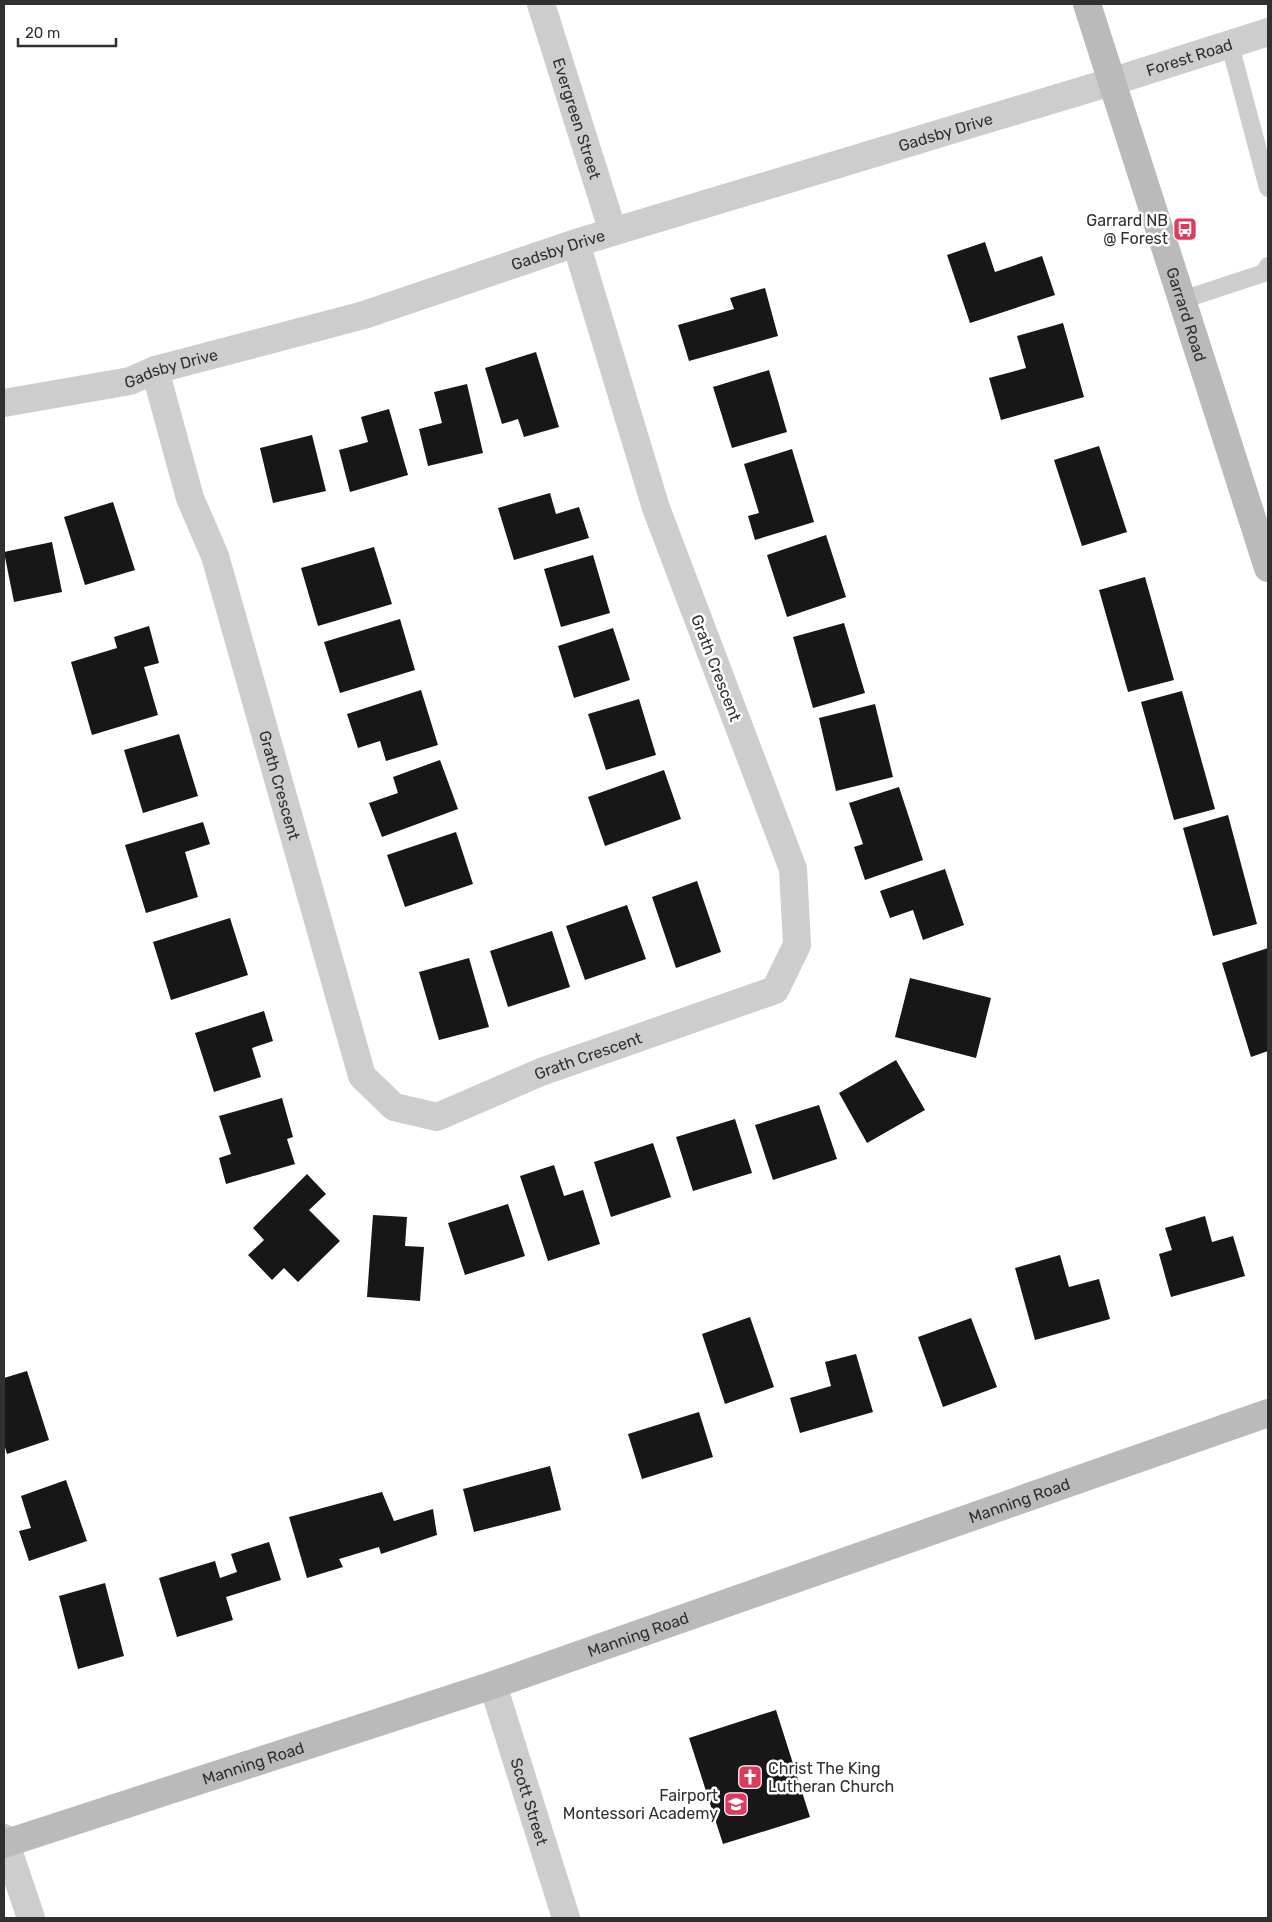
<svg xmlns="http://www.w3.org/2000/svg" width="1272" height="1922" viewBox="0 0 1272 1922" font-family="Rubik,sans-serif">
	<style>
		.building { fill: #171717 }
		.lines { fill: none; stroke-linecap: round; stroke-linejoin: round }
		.lane { stroke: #cdcdcd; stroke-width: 18 }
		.street { stroke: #cdcdcd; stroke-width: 28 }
		.secondary { stroke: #bababa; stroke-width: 28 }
		.labels { text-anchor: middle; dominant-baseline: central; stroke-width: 5; stroke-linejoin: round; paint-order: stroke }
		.street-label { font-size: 16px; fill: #303030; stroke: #fff }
		.poi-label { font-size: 16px; fill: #303030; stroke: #fff; text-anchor: end }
	</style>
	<rect width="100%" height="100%" fill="#fff"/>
	<!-- building -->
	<path class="building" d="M985 242 995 272 1042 256 1055 295 970 323 947 255Z
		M765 288 778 336 689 361 678 325 734 309 730 298Z
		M1063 323 1084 397 1001 420 989 378 1026 368 1017 336Z
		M536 352 559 427 524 437 518 419 502 424 485 368Z
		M769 370 787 432 732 448 713 387Z
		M467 384 483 453 428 466 419 429 442 423 434 392Z
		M389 409 408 475 350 492 339 450 368 442 361 417Z
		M312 435 326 491 273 503 260 448Z
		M1099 446 1127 532 1082 546 1054 460Z
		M792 449 814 522 755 540 748 516 759 513 744 464Z
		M550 493 556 514 579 507 589 538 514 560 498 508Z
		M113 502 135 570 85 585 64 517Z
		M826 535 846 597 787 617 767 555Z
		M52 542 62 592 14 602 4 552Z
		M374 547 392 604 318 626 301 568Z
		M593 555 610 613 561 627 544 569Z
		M1145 577 1174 680 1128 692 1099 590Z
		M400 619 415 670 340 693 324 642Z
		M844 623 865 693 813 708 793 637Z
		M149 626 159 663 144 667 158 715 92 735 71 662 117 648 114 637Z
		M613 628 630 680 574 698 558 646Z
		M421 690 438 745 386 761 380 741 358 748 347 714Z
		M1182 691 1215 809 1174 820 1141 702Z
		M639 699 656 755 606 770 588 714Z
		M875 704 893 777 836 791 819 718Z
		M179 734 198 796 143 813 124 750Z
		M440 760 458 809 382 837 369 803 398 793 393 777Z
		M664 770 681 819 605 846 588 797Z
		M899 787 923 860 865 880 854 847 863 844 849 803Z
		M1228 815 1257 924 1213 936 1183 828Z
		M203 822 210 844 185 852 198 897 146 913 125 845Z
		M456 832 473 884 405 907 387 855Z
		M945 869 964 925 923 940 913 910 890 918 880 891Z
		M697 881 721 952 676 968 652 897Z
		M627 905 646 959 585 980 566 926Z
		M230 918 248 975 171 1000 153 942Z
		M552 931 570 987 508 1007 490 951Z
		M1268 948V1051L1251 1057 1222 963Z
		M469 958 489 1027 439 1040 419 972Z
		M910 978 991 998 976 1058 895 1037Z
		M264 1011 273 1041 252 1048 261 1077 214 1092 195 1033Z
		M896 1060 925 1110 867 1143 839 1093Z
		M282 1098 293 1137 287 1139 295 1164 226 1184 219 1158 231 1154 219 1116Z
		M819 1105 837 1159 773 1180 755 1125Z
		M735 1119 752 1173 693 1191 676 1137Z
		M653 1143 671 1197 611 1217 594 1162Z
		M554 1165 564 1196 583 1190 600 1244 548 1261 520 1176Z
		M307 1174 326 1194 309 1210 340 1241 298 1282 284 1268 272 1280 248 1255 264 1240 253 1228Z
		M508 1204 525 1256 465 1275 448 1223Z
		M373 1215 407 1217 405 1246 424 1247 420 1301 367 1297Z
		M1205 1216 1212 1242 1233 1236 1245 1276 1171 1297 1159 1254 1172 1250 1165 1228Z
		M1060 1255 1069 1287 1099 1279 1110 1319 1035 1340 1015 1268Z
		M750 1317 774 1387 725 1404 702 1334Z
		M971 1318 997 1387 943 1407 918 1337Z
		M856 1354 873 1412 800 1433 790 1398 831 1386 825 1362Z
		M27 1371 49 1440 7 1454 4 1444V1378Z
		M699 1412 713 1457 642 1479 628 1434Z
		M550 1466 561 1510 474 1532 463 1489Z
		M66 1480 87 1541 29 1561 19 1531 31 1528 21 1496Z
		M382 1492 394 1521 433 1509 437 1535 381 1554 379 1547 339 1559 343 1567 307 1578 289 1517Z
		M269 1542 281 1580 226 1597 233 1620 177 1637 159 1578 215 1561 220 1578 237 1572 231 1554Z
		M105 1583 124 1656 78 1669 59 1596Z
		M776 1710 810 1817 723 1844 689 1738Z"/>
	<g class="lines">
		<!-- lane -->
		<path class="lane" d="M1230 45 1268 188
			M1182 300 1264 273 1268 266"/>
		<!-- street -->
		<g class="street">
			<path id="s1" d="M541 4 613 232"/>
			<path id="s2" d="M155 370 190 498 215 556 362 1076 394 1107 437 1117 541 1072 775 990 797 945 793 869 656 508 576 243"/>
			<path id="s3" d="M4 403 130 381 155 370 364 315 576 243 1111 82 1268 32"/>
			<path id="s4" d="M493 1685 566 1918"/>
			<path d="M4 1838 31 1918"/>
		</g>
		<!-- secondary -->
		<g class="secondary">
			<path id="s5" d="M1087 4 1268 568"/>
			<path id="s6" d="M4 1844 493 1685 1268 1413"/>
		</g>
	</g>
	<!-- icons -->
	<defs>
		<g id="bus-square" transform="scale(1.25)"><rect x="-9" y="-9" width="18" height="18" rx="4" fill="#dd3b5d" stroke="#fff"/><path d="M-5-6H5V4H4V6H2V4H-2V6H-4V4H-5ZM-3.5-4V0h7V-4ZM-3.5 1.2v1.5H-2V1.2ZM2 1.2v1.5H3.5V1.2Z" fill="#fff"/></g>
		<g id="church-square" transform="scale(1.25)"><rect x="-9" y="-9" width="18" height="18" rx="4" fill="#dd3b5d" stroke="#fff"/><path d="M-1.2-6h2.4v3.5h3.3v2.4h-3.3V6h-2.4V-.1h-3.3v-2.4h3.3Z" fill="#fff"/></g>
		<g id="school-square" transform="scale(1.25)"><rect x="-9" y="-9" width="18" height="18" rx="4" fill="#dd3b5d" stroke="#fff"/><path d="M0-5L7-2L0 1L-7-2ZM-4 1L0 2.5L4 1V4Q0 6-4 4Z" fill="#fff"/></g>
	</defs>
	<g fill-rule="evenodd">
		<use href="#bus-square" x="1185" y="229"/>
		<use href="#church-square" x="750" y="1777"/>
		<use href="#school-square" x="736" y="1804"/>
	</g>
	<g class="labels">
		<!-- street labels -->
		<g class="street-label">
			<text stroke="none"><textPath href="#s3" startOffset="1236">Forest Road</textPath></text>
			<text stroke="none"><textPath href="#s1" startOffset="120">Evergreen Street</textPath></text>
			<text stroke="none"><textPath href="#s3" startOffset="981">Gadsby Drive</textPath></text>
			<text stroke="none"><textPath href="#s3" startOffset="576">Gadsby Drive</textPath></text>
			<text stroke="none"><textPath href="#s5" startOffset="326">Garrard Road</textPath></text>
			<text stroke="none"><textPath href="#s3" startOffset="171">Gadsby Drive</textPath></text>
			<text transform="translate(716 668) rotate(69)">Grath Crescent</text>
			<text stroke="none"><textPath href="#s2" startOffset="434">Grath Crescent</textPath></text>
			<text stroke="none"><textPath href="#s2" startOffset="988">Grath Crescent</textPath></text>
			<text stroke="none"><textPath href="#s6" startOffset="1072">Manning Road</textPath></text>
			<text stroke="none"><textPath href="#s6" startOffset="668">Manning Road</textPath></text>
			<text stroke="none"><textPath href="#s6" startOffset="262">Manning Road</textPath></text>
			<text stroke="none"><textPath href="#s4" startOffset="122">Scott Street</textPath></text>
		</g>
		<!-- poi labels -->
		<g class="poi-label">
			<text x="1168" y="220">Garrard NB<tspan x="1168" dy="18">@ Forest</tspan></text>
			<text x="768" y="1768" text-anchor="start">Christ The King<tspan x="768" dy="18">Lutheran Church</tspan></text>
			<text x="718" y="1795">Fairport<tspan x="718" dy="18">Montessori Academy</tspan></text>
		</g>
	</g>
	<!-- border -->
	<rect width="1272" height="1922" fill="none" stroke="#303030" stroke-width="10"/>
	<!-- scale -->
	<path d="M18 38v8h98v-8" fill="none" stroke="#303030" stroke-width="2.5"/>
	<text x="25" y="38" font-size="15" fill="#303030" stroke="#ffffff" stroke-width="4" paint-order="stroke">20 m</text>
</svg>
